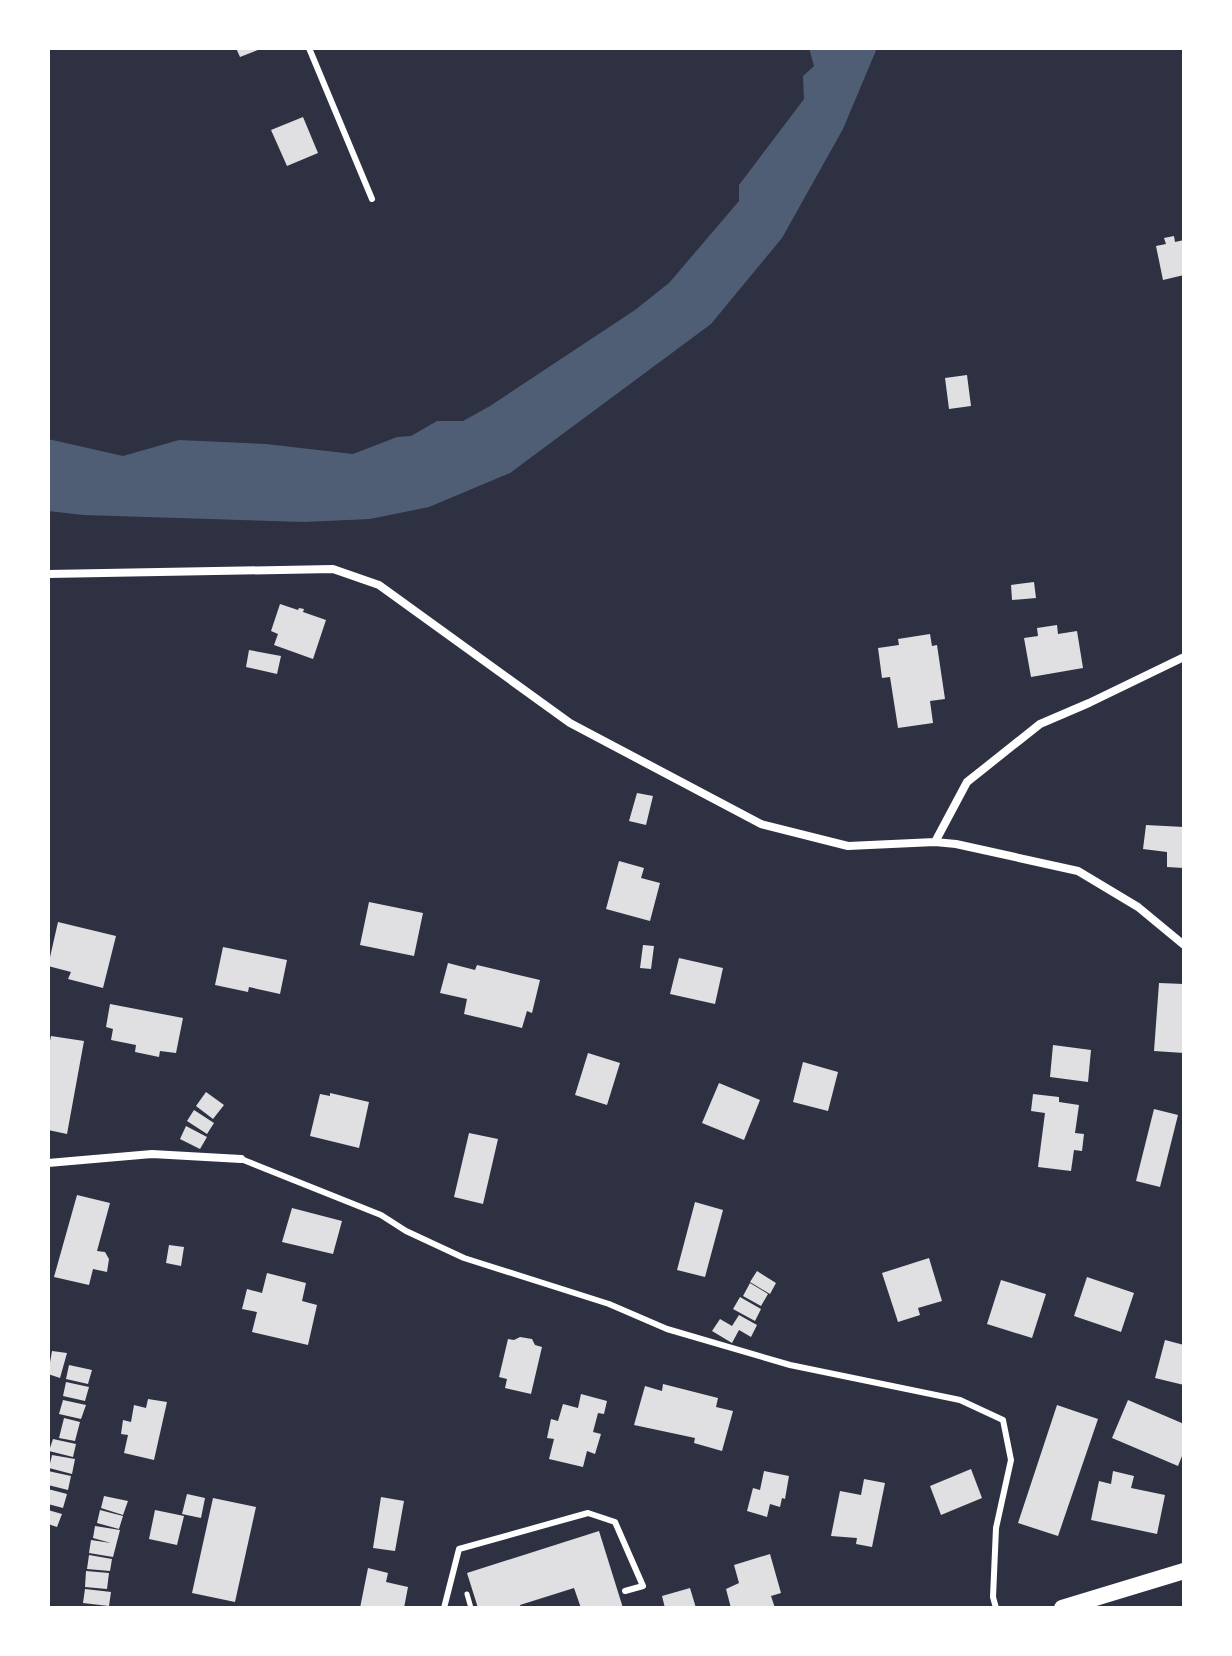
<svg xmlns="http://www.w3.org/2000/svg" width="1232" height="1656" viewBox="0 0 1232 1656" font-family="'Archivo Narrow',sans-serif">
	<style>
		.water { fill: #4f5d75 }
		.building { fill: #e0e0e3 }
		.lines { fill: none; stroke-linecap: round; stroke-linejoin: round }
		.path { stroke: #fff; stroke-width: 5 }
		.service { stroke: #fff; stroke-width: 6 }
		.minor { stroke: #fff; stroke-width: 8 }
		.secondary { stroke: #fff; stroke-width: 16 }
	</style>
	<rect width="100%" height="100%" fill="#2d3142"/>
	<!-- water -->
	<path class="water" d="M809 48H877L843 129 782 238 711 324 510 473 429 507 370 519 304 522 83 515 48 511V439L123 456 179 440 266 444 353 454 397 437 411 436 437 421H463L490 406 635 310 669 283 739 201V185L804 99 803 76 814 66Z"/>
	<!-- building -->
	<path class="building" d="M236 48H263L240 57Z
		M303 117 318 153 287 166 271 130Z
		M1174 236 1175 242 1184 240V275L1163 280 1156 246 1166 244 1164 238Z
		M967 375 971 406 949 409 945 378Z
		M1034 582 1036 598 1012 600 1011 585Z
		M280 604 298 610 299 608 304 609 303 612 326 620 313 659 274 645 278 634 271 631Z
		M1057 625 1058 634 1077 631 1083 668 1031 677 1024 638 1038 636 1037 628Z
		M930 634 932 646 937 645 945 699 930 701 933 723 898 728 890 677 882 678 878 648 899 645 898 639Z
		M249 650 281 656 277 674 246 667Z
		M637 793 653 796 646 825 629 821Z
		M1146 825 1184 827V868L1167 867V852L1143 849Z
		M619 861 644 868 641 878 660 883 650 921 606 909Z
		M369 902 423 913 414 956 360 945Z
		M58 922 116 936 103 988 68 979 71 972 48 966Z
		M643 945 654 946 651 969 640 968Z
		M223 947 287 960 280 994 249 987 248 992 215 985Z
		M679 958 723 968 715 1004 670 994Z
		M448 963 475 970 477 965 540 980 532 1013 527 1011 522 1028 464 1014 467 999 440 993Z
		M1159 983 1184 984V1053L1154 1051Z
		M110 1004 183 1018 176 1053 160 1051 159 1057 135 1052 136 1045 111 1040 113 1029 106 1027Z
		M51 1036 84 1041 67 1134 48 1130V1051Z
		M1053 1045 1091 1050 1088 1082 1050 1077Z
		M588 1053 620 1063 607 1105 575 1095Z
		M803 1062 838 1072 828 1111 793 1102Z
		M719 1083 760 1100 744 1140 702 1123Z
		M206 1092 224 1105 213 1119 196 1106Z
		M330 1093 369 1102 359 1148 310 1136 320 1094 330 1096Z
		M1033 1094 1059 1097V1102L1079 1105 1075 1133 1084 1134 1082 1151 1074 1150 1071 1171 1038 1167 1045 1113 1031 1111Z
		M1154 1109 1178 1115 1160 1187 1136 1181Z
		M194 1110 214 1123 207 1134 187 1121Z
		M186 1126 207 1137 200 1149 180 1139Z
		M469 1133 498 1139 483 1204 454 1197Z
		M77 1195 110 1203 97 1251 105 1252 109 1259 107 1272 93 1269 89 1285 54 1277Z
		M695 1202 723 1210 705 1277 677 1270Z
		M292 1208 342 1221 333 1254 282 1242Z
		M169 1245 184 1247 181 1266 166 1263Z
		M929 1258 942 1301 918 1308 920 1315 898 1322 882 1273Z
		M757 1271 776 1283 770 1294 750 1282Z
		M267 1273 306 1283 302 1301 317 1305 308 1345 252 1332 257 1312 242 1309 247 1289 262 1293Z
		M1087 1277 1134 1293 1121 1332 1074 1316Z
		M1001 1280 1046 1294 1032 1338 987 1324Z
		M750 1283 768 1294 761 1306 743 1296Z
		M740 1297 761 1309 755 1321 733 1309Z
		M739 1315 757 1325 751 1337 739 1330 732 1343 712 1331 720 1319 732 1326Z
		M520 1337 532 1339 535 1345 542 1347 531 1394 505 1388 507 1379 499 1377 508 1339 514 1340Z
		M1165 1340 1184 1345V1385L1155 1378Z
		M52 1351 67 1353 60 1378 48 1374Z
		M69 1365 92 1370 88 1384 66 1379Z
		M66 1382 89 1387 85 1401 63 1396Z
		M663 1384 718 1398 716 1407 733 1411 722 1451 694 1443 695 1438 634 1425 645 1386 662 1391Z
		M581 1394 607 1401 604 1414 598 1413 593 1432 601 1434 595 1454 587 1451 583 1467 549 1459 554 1439 547 1438 551 1419 558 1421 563 1404 578 1408Z
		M148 1399 167 1402 154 1460 124 1453 128 1435 121 1434 123 1420 131 1422 134 1405 146 1408Z
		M63 1400 86 1405 81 1419 59 1414Z
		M1128 1400 1184 1424V1451L1178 1466 1112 1438Z
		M1057 1405 1098 1419 1058 1536 1018 1523Z
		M64 1418 80 1422 75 1441 59 1438Z
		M53 1439 76 1444 73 1457 49 1451Z
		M52 1455 75 1459 72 1474 49 1468Z
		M971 1469 982 1498 941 1515 930 1486Z
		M48 1471 71 1476 68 1490 48 1485Z
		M764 1471 789 1476 785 1499 782 1498 780 1507 770 1504 767 1517 747 1511 753 1488 760 1490Z
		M1113 1471 1134 1476 1131 1488 1165 1495 1157 1534 1091 1520 1099 1481 1111 1484Z
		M864 1479 885 1483 872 1547 856 1544 857 1538 831 1536 840 1491 861 1495Z
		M48 1489 67 1494 63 1508 48 1504Z
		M187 1494 205 1498 201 1518 182 1514Z
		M104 1496 128 1501 123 1515 101 1508Z
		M381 1497 404 1501 395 1551 373 1548Z
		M213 1498 256 1507 235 1602 192 1593Z
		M48 1510 62 1514 57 1527 48 1524Z
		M100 1510 123 1516 119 1529 97 1523Z
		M155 1510 184 1516 177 1545 149 1539Z
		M95 1526 120 1530 113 1557 89 1553 91 1540 111 1543 93 1538Z
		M599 1531 623 1608H581L574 1588 520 1605 521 1608H478L467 1573Z
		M770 1554 781 1593 771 1596 775 1608H731L726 1589 739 1583 734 1565Z
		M89 1555 112 1559 110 1571 87 1569Z
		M368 1568 388 1573 386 1582 408 1587 404 1608H360Z
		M86 1571 109 1573 107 1589 85 1587Z
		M690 1588 696 1608H665L662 1596Z
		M85 1589 111 1592 109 1606 83 1603Z"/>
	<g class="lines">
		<!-- path -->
		<path class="path" d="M467 1594 471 1608"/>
		<!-- service -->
		<path class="service" d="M309 48 372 199
			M241 1159 381 1215 406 1231 464 1258 609 1304 667 1329 790 1365 960 1400 1003 1420 1011 1460 996 1528 993 1597 996 1608
			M444 1608 459 1549 588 1513 615 1522 643 1586 625 1591"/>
		<!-- minor -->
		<path class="minor" d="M48 574 333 569 379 585 570 723 761 824 848 846 935 842 956 844 1078 871 1138 907 1184 945
			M935 842 967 782 1040 724 1089 703 1184 657
			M48 1163 152 1154 241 1159"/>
		<!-- secondary -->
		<path class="secondary" d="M1062 1608 1184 1571"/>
	</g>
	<!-- border -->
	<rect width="1232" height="1656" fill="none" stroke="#ffffff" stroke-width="100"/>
</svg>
